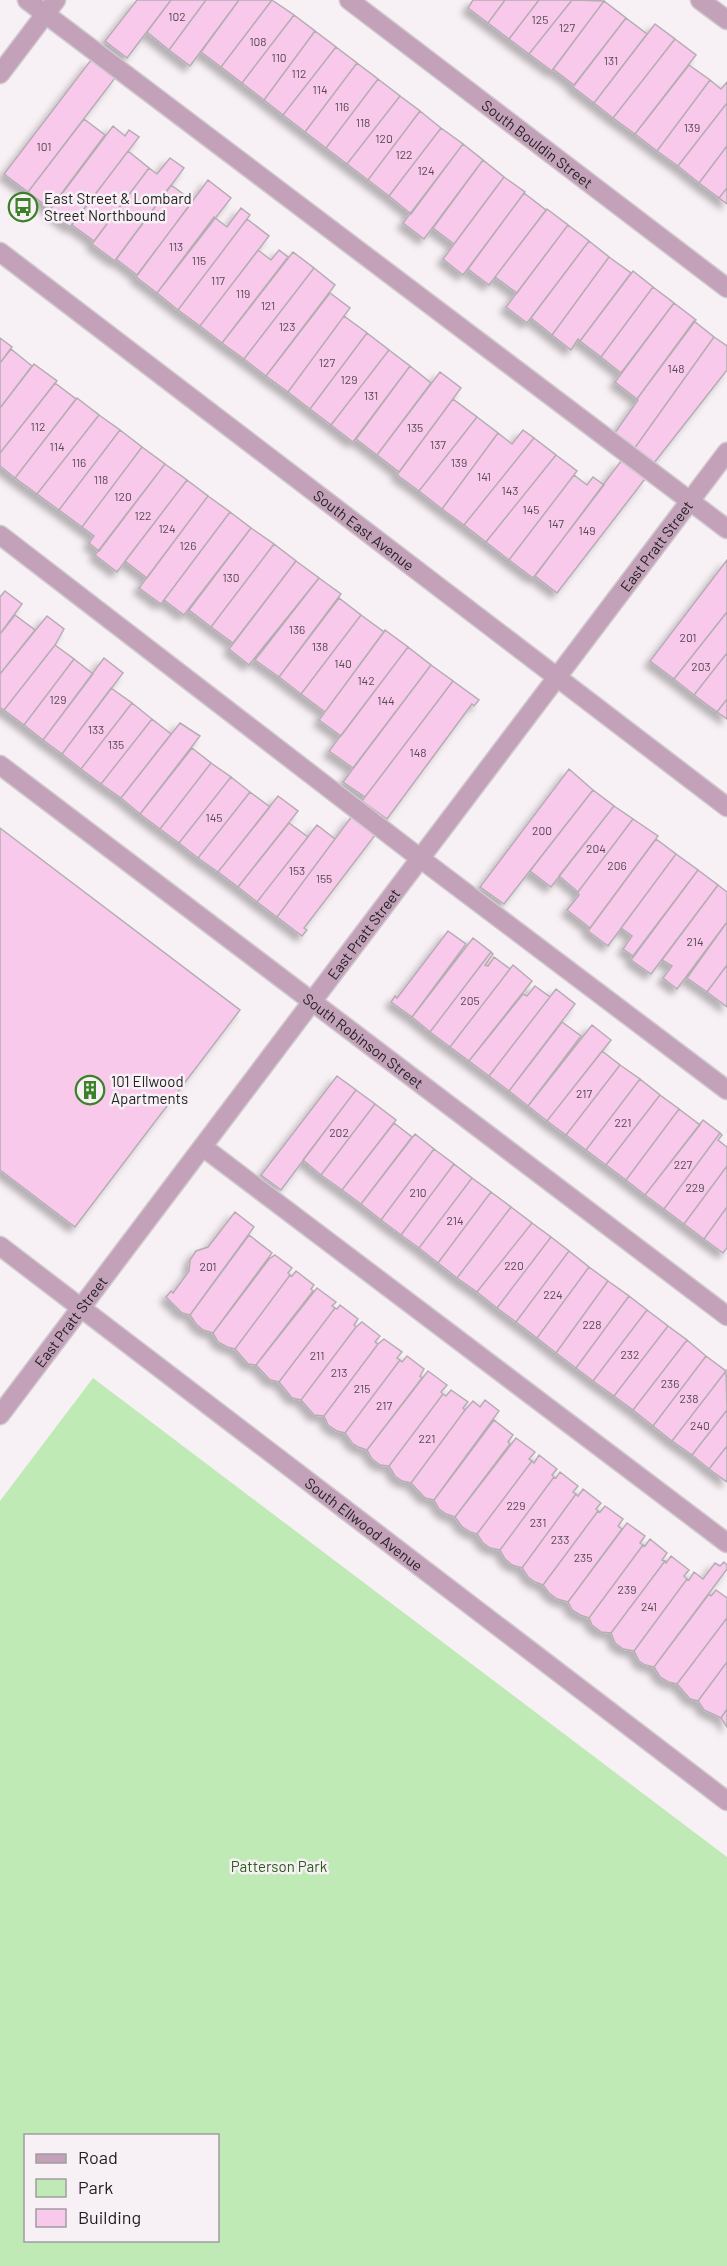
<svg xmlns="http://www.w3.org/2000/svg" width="727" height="2266" viewBox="0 0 727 2266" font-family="Barlow,sans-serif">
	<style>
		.green { fill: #bfeab5; fill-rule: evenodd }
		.building { fill: #f8c9eb; stroke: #b4adb2; stroke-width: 1.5; filter: url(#shadow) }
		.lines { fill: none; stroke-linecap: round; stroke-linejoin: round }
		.service-casing { stroke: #d0cacf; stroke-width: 21 }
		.minor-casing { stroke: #d0cacf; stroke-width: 21 }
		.tertiary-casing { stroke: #d0cacf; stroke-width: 21 }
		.service { stroke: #c3a1b9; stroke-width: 18 }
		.minor { stroke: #c3a1b9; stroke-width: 18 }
		.tertiary { stroke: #c3a1b9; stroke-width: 18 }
		.labels { text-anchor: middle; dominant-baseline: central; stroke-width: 5; stroke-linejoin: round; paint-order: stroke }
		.number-label { font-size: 12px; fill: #574a53 }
		.street-label { font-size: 15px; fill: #211f20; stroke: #f7f0f5 }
		.poi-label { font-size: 15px; fill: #211f20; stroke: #f7f0f5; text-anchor: start }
		.park-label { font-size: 15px; fill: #295f1b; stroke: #f7f0f5 }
	</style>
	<defs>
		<filter id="shadow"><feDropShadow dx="-5.5" dy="5.5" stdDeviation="3" flood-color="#0004"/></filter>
	</defs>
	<rect width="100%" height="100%" fill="#f7f0f5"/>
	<!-- green -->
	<path class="green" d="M93 1378 727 1857V2266H0V1501ZM26 2136H218V2240H26Z"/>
	<!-- building -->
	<path class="building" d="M137 0H171L127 58 105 41Z
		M171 0H206L169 50 147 32Z
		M206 0H239L190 66 169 50Z
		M239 0H272L221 67 201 52Z
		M272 0 294 15 242 83 221 67Z
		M473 0H505L488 23 468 8Z
		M505 0H539L509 39 488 23Z
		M539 0H572L529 54 509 39Z
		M572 0 604 1 552 71 529 54Z
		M604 1 626 18 574 85 553 69Z
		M294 15 315 31 264 100 242 83Z
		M626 18 647 34 594 103 573 87Z
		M655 24 675 39 613 118 594 103Z
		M315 31 336 47 283 115 264 100Z
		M675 39 696 55 635 134 613 118Z
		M336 47 357 63 305 132 283 115Z
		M91 60 115 78 28 192 4 174Z
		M357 63 378 79 326 148 305 132Z
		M689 65 710 80 657 151 635 134Z
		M378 79 400 96 347 164 326 148Z
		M710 80 721 89 727 82V103L678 166 657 151Z
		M400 96 420 111 368 180 347 164Z
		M727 103V146L699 183 678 166Z
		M420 111 441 128 389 196 368 180Z
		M84 119 105 135 50 209 28 192Z
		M113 126 125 136 129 130 139 137 70 227 49 211Z
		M441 128 463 144 411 214 389 196Z
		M463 144 483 160 424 239 403 223Z
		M727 146V188L719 198 699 183Z
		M128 151 149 168 94 241 72 225Z
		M170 158 184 168 115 261 92 244 149 168 157 174Z
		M483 160 504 177 454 244 433 228Z
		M504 177 525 192 463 275 443 259Z
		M208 180 231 198 157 293 136 277Z
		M171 185 193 201 137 275 116 259Z
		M727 188V204L719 198Z
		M524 193 546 210 489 285 468 269Z
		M241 208 250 215 178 310 157 293 214 217 227 227Z
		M547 209 568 225 517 293 495 277Z
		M247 219 269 236 200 326 178 310Z
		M568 225 589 241 527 323 506 307Z
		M589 241 609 257 552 335 531 318Z
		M258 250 271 260 279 250 288 257 222 343 200 326Z
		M293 252 314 268 244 359 222 343Z
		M609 257 631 273 580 341 578 339 571 350 552 335Z
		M314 268 335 285 266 376 244 359Z
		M633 271 653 287 601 357 580 341Z
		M653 287 674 303 621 373 601 357Z
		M330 293 350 308 288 392 266 376Z
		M674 303 696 320 637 399 615 382Z
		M344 316 367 333 310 409 288 392Z
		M694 321 714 337 634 449 614 434 638 400 637 399Z
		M367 333 389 350 331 425 310 409Z
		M714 337 727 346V370L654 463 634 449Z
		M0 338 12 347 0 363Z
		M11 349 32 366 0 408V363Z
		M389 350 410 366 353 442 331 425Z
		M34 364 57 381 0 453V408Z
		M410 366 431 383 377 455 356 439Z
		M440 372 461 388 399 472 377 455Z
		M55 383 76 399 15 478 0 466V453Z
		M77 398 99 415 37 494 15 478Z
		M453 399 477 417 419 491 397 475Z
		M99 415 120 430 59 510 37 494Z
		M477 417 498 433 442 509 419 491Z
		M120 430 142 447 82 527 59 510Z
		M523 430 534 438 464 525 442 509 498 433 512 444Z
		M534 438 556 455 486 542 464 525Z
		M142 447 165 464 99 551 89 543 94 536 82 527Z
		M556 455 577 471 509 560 486 542Z
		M621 461 645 479 557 593 535 576Z
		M165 464 187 480 117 572 95 555Z
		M574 475 587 485 593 477 604 485 533 578 509 560Z
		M187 480 208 496 147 578 125 561Z
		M208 496 230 512 161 604 139 588Z
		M230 512 251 528 184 615 164 600Z
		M251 528 274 544 211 627 189 610Z
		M274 544 296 561 233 643 211 627Z
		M727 560V612L674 679 650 661Z
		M296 561 319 578 249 665 229 649Z
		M319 578 341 594 279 677 255 660Z
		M5 591 22 604 0 634V597Z
		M339 598 361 615 301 694 279 677Z
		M727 612V653L694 695 674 679Z
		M15 615 35 630 0 674V634Z
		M361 615 384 632 325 712 301 694Z
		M47 616 64 629 55 645 4 710 0 708V674Z
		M385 630 408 647 341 736 319 720Z
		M55 645 74 659 24 725 4 710Z
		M408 647 431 665 353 768 329 751Z
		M727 653V699L717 712 694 695Z
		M104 658 123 673 62 754 43 740Z
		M74 659 93 674 43 740 24 725Z
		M431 665 453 681 365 797 343 782Z
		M453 681 479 700 474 706 472 704 387 819 362 801Z
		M111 688 132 703 81 769 62 754Z
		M727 699V719L717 712Z
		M132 703 152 719 101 784 81 769Z
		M152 719 171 734 121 798 101 784Z
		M180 723 200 736 140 814 121 798Z
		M192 748 211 763 160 829 140 814Z
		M211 763 231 777 179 843 160 829Z
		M569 769 593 790 504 904 480 887Z
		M231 777 250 792 198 858 179 843Z
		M593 790 614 806 551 887 530 871Z
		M250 792 270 807 218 872 198 858Z
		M278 796 298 811 238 887 218 872Z
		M614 806 633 819 578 892 559 876Z
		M352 816 376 834 304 928 307 930 302 936 277 917Z
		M633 819 658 836 590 928 567 910 579 895 578 892Z
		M289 823 308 837 257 902 238 887Z
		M317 825 335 839 277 917 257 902Z
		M0 828 240 1010 75 1227 0 1170Z
		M656 839 676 854 608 946 588 931Z
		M676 854 698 870 633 956 623 949 632 936 621 928Z
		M698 870 718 885 651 974 631 960Z
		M718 885 727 892V922L677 989 663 978 672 966 662 960Z
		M727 922V965L707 992 687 978Z
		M448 931 466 944 412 1017 391 1002 395 996 397 998Z
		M473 938 491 952 430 1032 412 1017Z
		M491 952 493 954 485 965 488 966 494 957 510 969 450 1047 430 1032Z
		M513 965 532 981 469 1061 450 1047Z
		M727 965V1007L707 992Z
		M535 986 550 997 489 1076 469 1061 523 994 527 996Z
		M556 989 575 1004 509 1091 489 1076Z
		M562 1022 581 1036 528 1106 509 1091Z
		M592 1025 611 1040 547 1121 528 1106Z
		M602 1051 620 1065 566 1135 547 1121Z
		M620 1065 640 1079 586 1150 566 1135Z
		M337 1076 356 1090 281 1190 261 1175Z
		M640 1079 660 1095 606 1165 586 1150Z
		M356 1090 375 1104 321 1175 303 1160Z
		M660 1095 679 1109 626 1180 606 1165Z
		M375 1104 396 1120 342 1190 321 1175Z
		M679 1109 700 1125 645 1195 626 1180Z
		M703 1120 720 1133 664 1209 645 1195Z
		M394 1123 412 1137 361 1204 342 1190Z
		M720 1133 722 1135 718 1140 727 1147V1166L684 1224 664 1209Z
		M415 1134 434 1149 381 1220 361 1204Z
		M434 1149 454 1164 401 1235 381 1220Z
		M454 1164 472 1178 419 1248 401 1235Z
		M727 1166V1207L704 1239 684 1224Z
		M472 1178 491 1192 438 1263 419 1248Z
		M491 1192 511 1207 457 1278 438 1263Z
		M511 1207 532 1223 477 1292 457 1278Z
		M727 1207V1248L723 1253 704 1239Z
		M235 1212 254 1227 190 1315 182 1313 166 1297 171 1291 173 1293 189 1271 190 1260 196 1251 208 1247Z
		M532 1223 551 1237 497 1308 477 1292Z
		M249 1235 272 1253 213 1333 203 1330 196 1324 190 1315Z
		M551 1237 569 1251 516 1322 497 1308Z
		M569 1251 589 1267 537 1338 516 1322Z
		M275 1255 292 1268 288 1273 290 1275 235 1349 227 1347 218 1342 213 1333 269 1259Z
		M589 1267 608 1281 556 1353 537 1338Z
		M296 1271 314 1285 311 1289 313 1291 256 1365 248 1364 235 1349 290 1275 292 1276Z
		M608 1281 629 1296 576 1368 556 1353Z
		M317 1288 336 1302 332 1306 335 1308 279 1382 270 1380 256 1365Z
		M629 1296 647 1310 593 1381 576 1368Z
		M340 1305 358 1319 354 1325 356 1327 301 1400 292 1398 279 1382 335 1308 337 1309Z
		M647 1310 668 1326 614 1396 593 1381Z
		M362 1322 380 1336 375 1342 378 1344 324 1416 314 1415 301 1400 356 1327Z
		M668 1326 687 1340 633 1410 614 1396Z
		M384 1339 402 1352 397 1358 400 1360 345 1433 337 1431 328 1425 324 1416 378 1344Z
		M687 1340 706 1356 653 1426 633 1410Z
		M407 1356 424 1369 420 1376 422 1378 367 1450 358 1447 352 1443 345 1433 400 1360 402 1362Z
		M706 1356 726 1371 672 1441 653 1426Z
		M428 1371 447 1385 441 1392 443 1394 389 1466 380 1465 372 1459 367 1450Z
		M726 1371 727 1410 692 1455 672 1441Z
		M451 1390 468 1402 463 1408 465 1410 411 1483 402 1481 395 1476 389 1466 443 1394 446 1396Z
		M485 1400 499 1411 434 1500 425 1498 411 1483 465 1410 473 1401 480 1407Z
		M727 1410V1446L709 1469 692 1455Z
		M494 1420 513 1435 508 1442 510 1444 455 1517 446 1514 439 1509 434 1500Z
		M516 1438 535 1452 529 1459 532 1461 477 1534 470 1532 462 1527 455 1517Z
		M727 1446V1482L709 1469Z
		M539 1455 557 1469 552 1475 554 1477 500 1550 490 1548 483 1543 477 1534 532 1461 534 1463Z
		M560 1472 578 1486 573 1492 576 1494 522 1568 512 1565 505 1559 500 1550 554 1477 556 1478Z
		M583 1489 601 1503 596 1509 598 1511 543 1585 535 1582 528 1577 522 1568 576 1494 578 1496Z
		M605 1506 623 1519 618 1526 622 1529 568 1602 557 1599 549 1593 543 1585 598 1511 600 1512Z
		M627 1523 645 1536 640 1543 643 1545 589 1618 580 1615 572 1610 568 1602Z
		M650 1539 667 1553 662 1560 665 1561 611 1633 601 1632 592 1625 589 1618 643 1545 645 1546Z
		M671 1556 689 1570 684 1576 687 1579 634 1651 623 1649 615 1643 611 1633 665 1561 666 1563Z
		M724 1562 727 1565V1569L654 1667 645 1665 639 1661 634 1651 687 1579 689 1580 694 1572 703 1579 715 1563 720 1566Z
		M716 1590 727 1598V1618L677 1684 668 1682 660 1677 654 1667 709 1594 711 1596Z
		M727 1618V1662L698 1701 690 1699 677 1684Z
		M727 1662V1709L721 1718 704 1710 698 1701Z
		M727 1709V1727L721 1718Z"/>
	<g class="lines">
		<!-- service casing -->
		<g class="service-casing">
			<path id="service" d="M27 0 727 529
				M700 0 727 20
				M0 535 421 859 727 1090
				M203 1147 727 1543"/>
		</g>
		<!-- minor casing -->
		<g class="minor-casing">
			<g id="minor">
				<path id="s1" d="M349 0 727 288"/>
				<path id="s2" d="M0 765 727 1316"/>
				<path id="s3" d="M0 1246 727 1801"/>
				<path id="s4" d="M0 1415 727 452"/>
			</g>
		</g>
		<!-- tertiary casing -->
		<g class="tertiary-casing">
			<g id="tertiary">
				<path d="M0 74 56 0"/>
				<path id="s5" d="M0 252 727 807"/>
			</g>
		</g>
		<!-- service -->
		<use href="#service" class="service"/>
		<!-- minor -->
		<use href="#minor" class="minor"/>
		<!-- tertiary -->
		<use href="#tertiary" class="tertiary"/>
	</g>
	<!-- icons -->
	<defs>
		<g id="bus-ring" transform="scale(1.5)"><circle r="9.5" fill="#f7f0f5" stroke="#3a8127" stroke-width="1.5"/><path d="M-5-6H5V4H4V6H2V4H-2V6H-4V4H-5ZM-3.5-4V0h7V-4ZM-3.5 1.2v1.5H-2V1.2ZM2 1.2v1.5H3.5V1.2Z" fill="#3a8127"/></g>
		<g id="building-ring" transform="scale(1.5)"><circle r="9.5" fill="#f7f0f5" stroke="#3a8127" stroke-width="1.5"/><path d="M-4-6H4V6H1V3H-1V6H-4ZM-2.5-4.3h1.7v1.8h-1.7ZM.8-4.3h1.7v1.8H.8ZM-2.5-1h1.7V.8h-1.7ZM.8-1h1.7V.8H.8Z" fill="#3a8127"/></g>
	</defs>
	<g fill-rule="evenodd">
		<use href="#bus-ring" x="23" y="207"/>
		<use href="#building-ring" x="90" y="1090"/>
	</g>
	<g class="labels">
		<!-- number labels -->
		<g class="number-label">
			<text x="177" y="16">102</text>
			<text x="540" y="19">125</text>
			<text x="567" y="27">127</text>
			<text x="258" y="41">108</text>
			<text x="279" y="57">110</text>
			<text x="611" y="60">131</text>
			<text x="299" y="73">112</text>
			<text x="320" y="89">114</text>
			<text x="342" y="106">116</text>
			<text x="363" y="122">118</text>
			<text x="692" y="127">139</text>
			<text x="384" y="138">120</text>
			<text x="44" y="146">101</text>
			<text x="404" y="154">122</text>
			<text x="426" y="170">124</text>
			<text x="176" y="246">113</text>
			<text x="199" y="260">115</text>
			<text x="218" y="280">117</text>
			<text x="243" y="293">119</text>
			<text x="268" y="305">121</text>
			<text x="287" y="326">123</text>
			<text x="327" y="362">127</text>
			<text x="676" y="368">148</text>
			<text x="349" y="379">129</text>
			<text x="371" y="395">131</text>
			<text x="38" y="426">112</text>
			<text x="415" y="427">135</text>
			<text x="438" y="444">137</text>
			<text x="57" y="446">114</text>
			<text x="79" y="462">116</text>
			<text x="459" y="462">139</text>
			<text x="484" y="476">141</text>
			<text x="101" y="479">118</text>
			<text x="510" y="490">143</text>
			<text x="123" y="496">120</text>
			<text x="531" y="509">145</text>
			<text x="143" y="515">122</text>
			<text x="556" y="523">147</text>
			<text x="167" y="528">124</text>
			<text x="587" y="530">149</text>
			<text x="188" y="545">126</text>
			<text x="231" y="577">130</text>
			<text x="297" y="629">136</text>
			<text x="688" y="637">201</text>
			<text x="320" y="646">138</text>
			<text x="343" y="663">140</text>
			<text x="701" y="666">203</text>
			<text x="366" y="680">142</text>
			<text x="58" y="699">129</text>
			<text x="386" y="700">144</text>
			<text x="96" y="729">133</text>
			<text x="116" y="744">135</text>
			<text x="418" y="752">148</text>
			<text x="214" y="817">145</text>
			<text x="542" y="830">200</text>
			<text x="596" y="848">204</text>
			<text x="617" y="865">206</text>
			<text x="297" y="870">153</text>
			<text x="324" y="878">155</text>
			<text x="695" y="941">214</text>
			<text x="470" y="1000">205</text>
			<text x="584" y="1093">217</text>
			<text x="623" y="1122">221</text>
			<text x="339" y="1132">202</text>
			<text x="683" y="1164">227</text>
			<text x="695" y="1187">229</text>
			<text x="418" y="1192">210</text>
			<text x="455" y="1220">214</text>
			<text x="514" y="1265">220</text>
			<text x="208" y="1266">201</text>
			<text x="553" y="1294">224</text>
			<text x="592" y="1324">228</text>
			<text x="630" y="1354">232</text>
			<text x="317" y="1355">211</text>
			<text x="339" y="1372">213</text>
			<text x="670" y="1383">236</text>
			<text x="362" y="1388">215</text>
			<text x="689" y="1398">238</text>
			<text x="384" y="1405">217</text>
			<text x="700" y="1425">240</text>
			<text x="427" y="1438">221</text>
			<text x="516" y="1505">229</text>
			<text x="538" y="1522">231</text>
			<text x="560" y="1539">233</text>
			<text x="583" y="1557">235</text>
			<text x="627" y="1589">239</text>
			<text x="649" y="1606">241</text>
		</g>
		<!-- street labels -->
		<g class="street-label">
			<text stroke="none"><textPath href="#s1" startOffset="237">South Bouldin Street</textPath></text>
			<text stroke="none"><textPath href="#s5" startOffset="458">South East Avenue</textPath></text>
			<text stroke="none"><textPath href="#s4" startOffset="1089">East Pratt Street</textPath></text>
			<text stroke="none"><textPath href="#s4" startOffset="603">East Pratt Street</textPath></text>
			<text stroke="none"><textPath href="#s2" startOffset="456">South Robinson Street</textPath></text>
			<text stroke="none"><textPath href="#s4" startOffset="117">East Pratt Street</textPath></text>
			<text stroke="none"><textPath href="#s3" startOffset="458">South Ellwood Avenue</textPath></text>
		</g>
		<!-- poi labels -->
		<g class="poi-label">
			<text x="44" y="198">East Street &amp; Lombard<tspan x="44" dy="17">Street Northbound</tspan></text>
			<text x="111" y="1081">101 Ellwood<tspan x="111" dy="17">Apartments</tspan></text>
		</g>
		<!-- park labels -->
		<g class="park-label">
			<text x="279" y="1866">Patterson Park</text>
		</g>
	</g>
	<!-- legend -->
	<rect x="24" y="2134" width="195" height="108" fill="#f7f0f5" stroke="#a19ca0" stroke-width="1.5"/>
	<rect x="36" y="2154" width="30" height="9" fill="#c3a1b9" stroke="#a19ca0" stroke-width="1.5"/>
	<text x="78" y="2164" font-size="18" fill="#211f20">Road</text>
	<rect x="36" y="2179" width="30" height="18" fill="#bfeab5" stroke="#a19ca0" stroke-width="1.5"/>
	<text x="78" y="2194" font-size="18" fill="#211f20">Park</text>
	<rect x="36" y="2209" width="30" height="18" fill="#f8c9eb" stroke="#a19ca0" stroke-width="1.5"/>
	<text x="78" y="2224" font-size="18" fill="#211f20">Building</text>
</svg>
